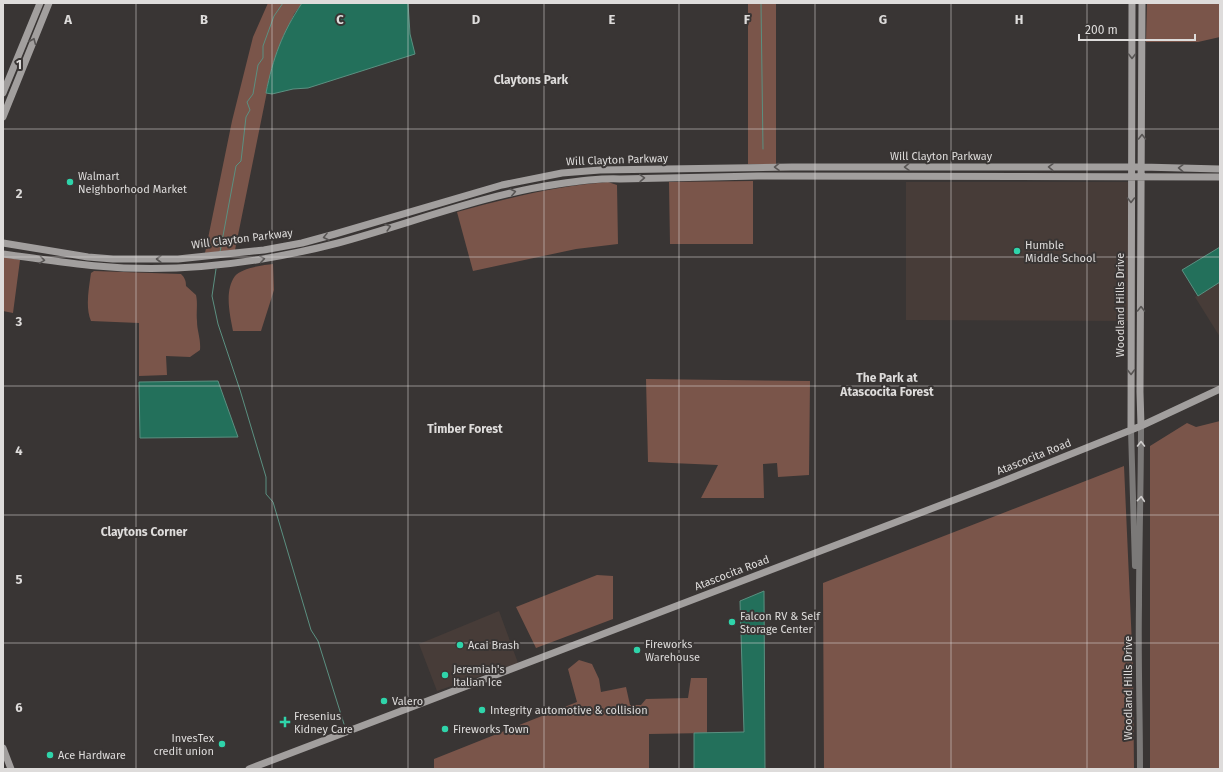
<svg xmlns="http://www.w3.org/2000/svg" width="1223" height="772" viewBox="0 0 1223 772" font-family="'Fira Sans',sans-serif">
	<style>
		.built { fill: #473c38 }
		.green { fill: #7a554a }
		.water { fill: #23705b; stroke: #5b9081 }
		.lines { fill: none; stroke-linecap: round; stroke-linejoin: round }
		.stream { stroke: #5b9081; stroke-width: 1 }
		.tertiary { stroke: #7b7978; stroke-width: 6 }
		.secondary { stroke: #a29f9e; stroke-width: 7 }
		.oneway { stroke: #585554 }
		.oneway2 { stroke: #cfcdcc }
		.grid { fill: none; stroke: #dedcdb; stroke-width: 1; stroke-opacity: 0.55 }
		.poi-dot { fill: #2fd4aa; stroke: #393534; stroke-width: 1.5 }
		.labels { text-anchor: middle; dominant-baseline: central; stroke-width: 4; stroke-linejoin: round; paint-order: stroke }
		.street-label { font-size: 11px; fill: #dedcdb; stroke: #393534 }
		.poi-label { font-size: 11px; fill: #dedcdb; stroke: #393534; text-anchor: start }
		.neighbourhood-label { font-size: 12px; font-weight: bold; fill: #dedcdb; stroke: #393534 }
		.grid-label { font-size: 13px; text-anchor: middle; font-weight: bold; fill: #dedcdb; stroke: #393534; stroke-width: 4; stroke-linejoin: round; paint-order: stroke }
	</style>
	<rect width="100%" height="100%" fill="#393534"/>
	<!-- built -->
	<path class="built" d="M906 182H1128V321L906 320Z
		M1220 282V337L1195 297Z
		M499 611 518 663 437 691 419 644Z"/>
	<!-- green -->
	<path class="green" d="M268 3H302L294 14 272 67 235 250 205 253 232 121 253 37Z
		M748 3H776V164H748Z
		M1147 3H1220V37L1198 42H1146Z
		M753 181V244H670L669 182Z
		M608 182 617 185 618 244 576 249 473 271 457 212C507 198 557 186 608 182Z
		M3 257 20 260 13 313 3 311Z
		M273 264 274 290 261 331H233C230 315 224 291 235 276 241 268 264 265 273 264Z
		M94 271 181 274C185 278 186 281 186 286L196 295C198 304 196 312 197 321 197 331 201 339 200 350L190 357 166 356 167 375 139 376V323L91 321C85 307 89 288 91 273Z
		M646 379 810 381 809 475 778 477 777 463 763 464 764 498H701L718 465 648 462Z
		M1220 421V769H1150V446L1187 423 1196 427Z
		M1124 466 1133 668 1134 769H824L823 583Z
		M597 575 613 576V619L536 648 516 607Z
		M579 660 592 664 599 679 601 692 626 687 630 705H641L646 699 688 698 691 678H707V733L649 734V769H434V759L577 702 568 669Z"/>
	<!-- water -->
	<path class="water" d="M302 3H408L410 34 415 54 308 88 293 89 272 94 266 93C273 58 282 33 302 3Z
		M1220 247V282L1198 296 1182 270Z
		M218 381 238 437 140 438 139 382Z
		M764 591 765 769H694V733L744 732 740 601Z"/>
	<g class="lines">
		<!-- stream -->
		<path class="stream" d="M761 3 763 149
			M220 252 236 166 241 161 246 117 250 110 247 102 253 94 258 65 263 58V46L274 16 283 3
			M216 269 212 296 218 324 240 390 266 477V494L273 502 311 630 318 641 344 724"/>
		<!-- tertiary -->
		<path class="tertiary" d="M1131 430 1135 566
			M1140 769C1140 714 1138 660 1139 605 1139 545 1141 486 1141 426"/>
		<!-- secondary -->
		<path class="secondary" d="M3 93 40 3
			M3 117 49 3
			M3 243 88 257 113 259H178L264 250 302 243 335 234 502 185 562 173 600 170 792 167H1142L1220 169
			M3 254C34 258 65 263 97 266 178 274 260 263 338 243 412 223 482 195 558 184 578 181 599 178 620 179L758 176 1220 177
			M1141 426 1140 392 1142 3
			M1131 430 1132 3
			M3 748 11 769
			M249 769 996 484 1141 426 1220 389"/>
	</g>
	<!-- one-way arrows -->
	<defs><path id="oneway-chevron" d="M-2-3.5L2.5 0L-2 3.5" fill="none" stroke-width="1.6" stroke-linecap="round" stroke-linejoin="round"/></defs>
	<g class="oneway">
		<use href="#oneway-chevron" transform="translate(33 41) rotate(-67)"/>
		<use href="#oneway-chevron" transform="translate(1132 56) rotate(90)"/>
		<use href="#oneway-chevron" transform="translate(1142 137) rotate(-90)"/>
		<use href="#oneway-chevron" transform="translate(777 167) rotate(179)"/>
		<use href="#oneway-chevron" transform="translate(907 167) rotate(179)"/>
		<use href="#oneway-chevron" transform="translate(1051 167) rotate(-179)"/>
		<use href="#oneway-chevron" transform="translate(1181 168) rotate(-179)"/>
		<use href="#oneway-chevron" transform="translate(642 178) rotate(-2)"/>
		<use href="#oneway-chevron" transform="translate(513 192) rotate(-13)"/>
		<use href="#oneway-chevron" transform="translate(1131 200) rotate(90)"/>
		<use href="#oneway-chevron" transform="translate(388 227) rotate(-17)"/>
		<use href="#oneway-chevron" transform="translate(326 237) rotate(166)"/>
		<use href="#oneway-chevron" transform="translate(159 259) rotate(180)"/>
		<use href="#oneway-chevron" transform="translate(262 259) rotate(-9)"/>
		<use href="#oneway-chevron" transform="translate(42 260) rotate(8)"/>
		<use href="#oneway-chevron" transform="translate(1141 309) rotate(-89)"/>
		<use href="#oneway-chevron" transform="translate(1131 372) rotate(89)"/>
	</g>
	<g class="oneway2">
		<use href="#oneway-chevron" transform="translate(1141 444) rotate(-90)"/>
		<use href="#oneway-chevron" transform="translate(1141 499) rotate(-85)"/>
	</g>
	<!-- grid -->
	<path class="grid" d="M136 3V769M272 3V769M408 3V769M544 3V769M679 3V769M815 3V769M951 3V769M1087 3V769M3 129H1220M3 257H1220M3 386H1220M3 515H1220M3 643H1220"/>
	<!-- markers -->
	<g class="poi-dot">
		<circle cx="70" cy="182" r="4"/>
		<circle cx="1017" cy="251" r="4"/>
		<circle cx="732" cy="622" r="4"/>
		<circle cx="460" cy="645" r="4"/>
		<circle cx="637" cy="650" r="4"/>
		<circle cx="445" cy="675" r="4"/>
		<circle cx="384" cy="701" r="4"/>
		<circle cx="482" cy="710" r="4"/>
		<path d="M283 716h4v4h4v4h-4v4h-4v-4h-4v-4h4z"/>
		<circle cx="445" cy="729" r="4"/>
		<circle cx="222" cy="744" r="4"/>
		<circle cx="50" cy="755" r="4"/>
	</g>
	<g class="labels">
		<!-- street labels -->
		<g class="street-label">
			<text x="941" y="156">Will Clayton Parkway</text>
			<text transform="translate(617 160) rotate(-2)">Will Clayton Parkway</text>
			<text transform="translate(242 239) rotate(-7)">Will Clayton Parkway</text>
			<text transform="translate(1120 305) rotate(-90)">Woodland Hills Drive</text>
			<text transform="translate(1034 457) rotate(-22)">Atascocita Road</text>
			<text transform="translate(732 573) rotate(-21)">Atascocita Road</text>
			<text transform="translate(1128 688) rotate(-90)">Woodland Hills Drive</text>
		</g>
		<!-- poi labels -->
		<g class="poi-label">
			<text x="78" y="176">Walmart<tspan x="78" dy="13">Neighborhood Market</tspan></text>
			<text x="1025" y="245">Humble<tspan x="1025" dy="13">Middle School</tspan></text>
			<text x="740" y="616">Falcon RV &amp; Self<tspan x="740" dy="13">Storage Center</tspan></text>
			<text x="645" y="644">Fireworks<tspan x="645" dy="13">Warehouse</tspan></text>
			<text x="468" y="645">Acai Brash</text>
			<text x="453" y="669">Jeremiah's<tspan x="453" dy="13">Italian Ice</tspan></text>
			<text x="392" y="701">Valero</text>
			<text x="490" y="710">Integrity automotive &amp; collision</text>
			<text x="294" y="716">Fresenius<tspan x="294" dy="13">Kidney Care</tspan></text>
			<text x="453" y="729">Fireworks Town</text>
			<text x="214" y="738" text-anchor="end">InvesTex<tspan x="214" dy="13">credit union</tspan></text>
			<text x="58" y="755">Ace Hardware</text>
		</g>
		<!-- neighbourhood labels -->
		<g class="neighbourhood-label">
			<text x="531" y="80">Claytons Park</text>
			<text x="887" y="378">The Park at<tspan x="887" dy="14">Atascocita Forest</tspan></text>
			<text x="465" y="429">Timber Forest</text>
			<text x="144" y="532">Claytons Corner</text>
		</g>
	</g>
	<g class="grid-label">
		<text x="68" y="24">A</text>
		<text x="204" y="24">B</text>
		<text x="340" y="24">C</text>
		<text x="476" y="24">D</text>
		<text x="612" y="24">E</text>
		<text x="747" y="24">F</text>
		<text x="883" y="24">G</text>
		<text x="1019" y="24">H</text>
		<text x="19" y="69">1</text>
		<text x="19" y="198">2</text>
		<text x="19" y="326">3</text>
		<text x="19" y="455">4</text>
		<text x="19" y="584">5</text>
		<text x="19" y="712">6</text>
	</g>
	<!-- border -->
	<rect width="1223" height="772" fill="none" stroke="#dedcdb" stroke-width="8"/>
	<!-- scale -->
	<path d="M1079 34v6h116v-6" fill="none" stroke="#dedcdb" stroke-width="2"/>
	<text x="1085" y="34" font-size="12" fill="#dedcdb" stroke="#393534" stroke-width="3" paint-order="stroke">200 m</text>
</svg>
